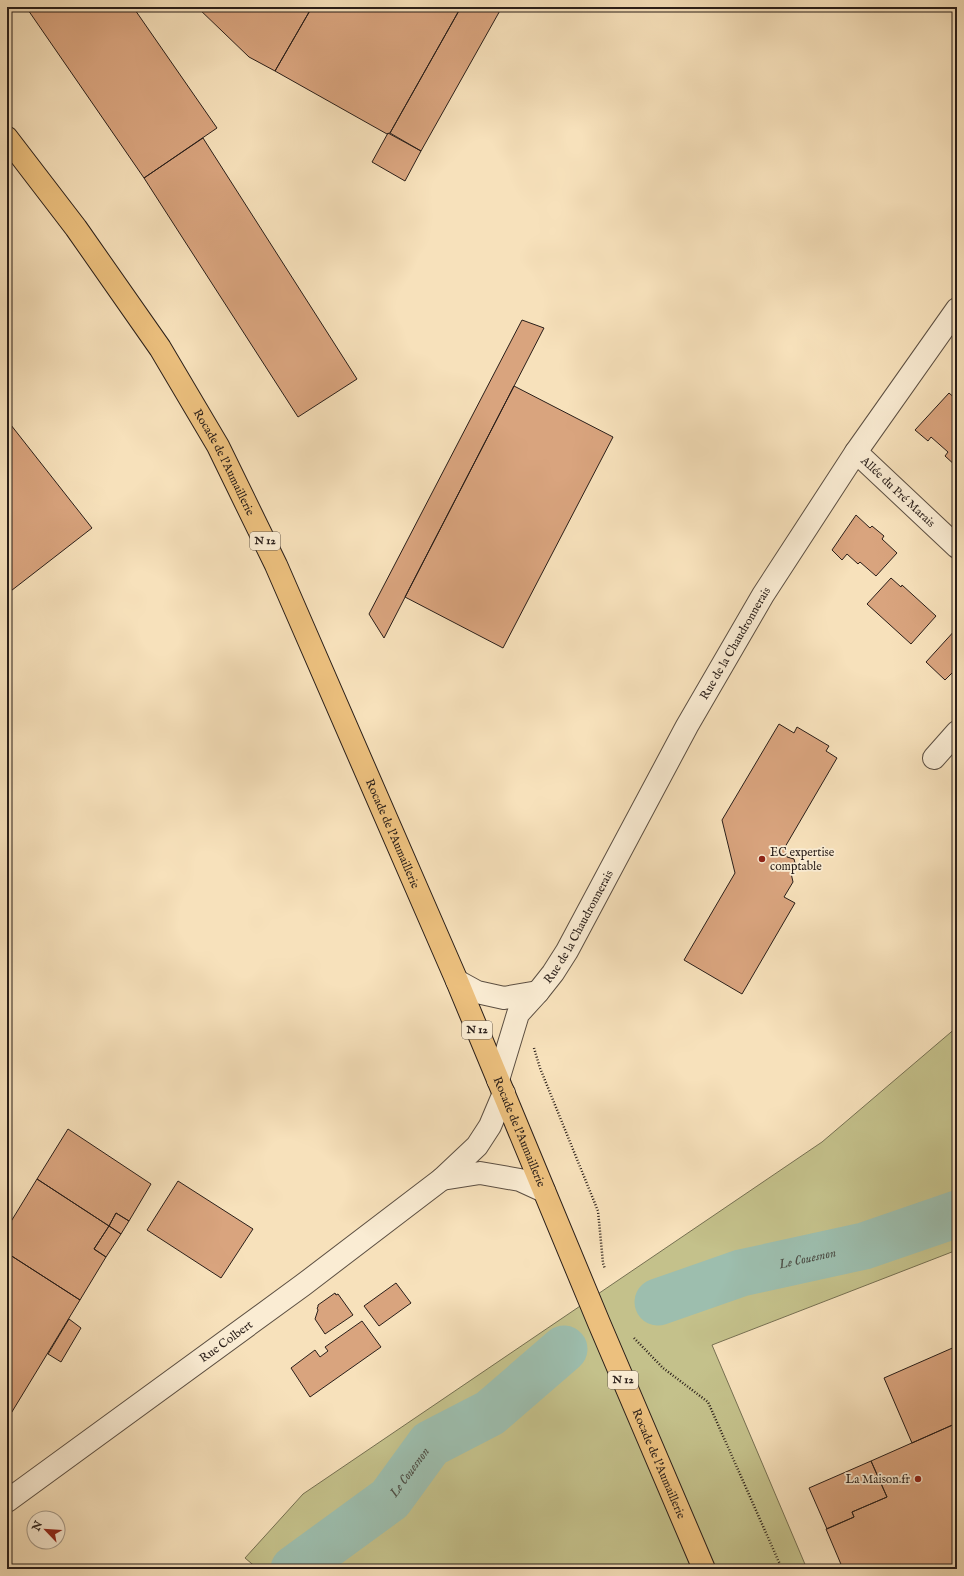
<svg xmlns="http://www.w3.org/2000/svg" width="964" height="1576" viewBox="0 0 964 1576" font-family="'IM FELL English',serif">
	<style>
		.green { fill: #c4c18b; stroke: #767052 }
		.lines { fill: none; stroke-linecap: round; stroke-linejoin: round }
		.river { stroke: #9dbeae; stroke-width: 47 }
		.building { fill: #d9a47e; stroke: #291e19 }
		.minor-casing { stroke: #5c4f42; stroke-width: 24 }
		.major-casing { stroke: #291e19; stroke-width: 24 }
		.path { stroke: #291e19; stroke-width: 2.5; stroke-dasharray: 1 2; stroke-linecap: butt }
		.minor { stroke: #faecd3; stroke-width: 22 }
		.major { stroke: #ecc07e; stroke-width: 22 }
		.poi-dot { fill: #8f2418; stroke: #faecd3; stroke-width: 1.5 }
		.labels { text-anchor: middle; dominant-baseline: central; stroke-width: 3.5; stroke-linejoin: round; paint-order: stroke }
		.shield { fill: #faecd3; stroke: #685c51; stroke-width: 1 }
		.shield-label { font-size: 11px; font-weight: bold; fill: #291e19 }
		.street-label { font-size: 12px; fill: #291e19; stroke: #faecd3 }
		.poi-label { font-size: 12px; fill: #291e19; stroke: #faecd3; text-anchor: start }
		.water-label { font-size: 13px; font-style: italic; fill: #4c4e46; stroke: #faecd3 }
	</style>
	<rect width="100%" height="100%" fill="#f7e1bb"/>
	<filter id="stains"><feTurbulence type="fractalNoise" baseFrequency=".005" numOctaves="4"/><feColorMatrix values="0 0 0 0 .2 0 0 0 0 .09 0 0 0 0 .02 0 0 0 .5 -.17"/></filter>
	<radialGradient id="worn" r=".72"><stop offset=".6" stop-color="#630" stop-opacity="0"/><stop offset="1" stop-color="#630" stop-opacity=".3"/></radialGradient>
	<!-- green -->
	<path class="green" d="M957 1027V1250L712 1345 807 1569H258L245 1558 303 1494 822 1142Z"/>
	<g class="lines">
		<!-- river -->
		<g class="river">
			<path id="s1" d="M658 1302 741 1273 864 1246 957 1214"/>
			<path id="s2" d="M294 1569 390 1499 430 1444 490 1413 564 1349"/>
		</g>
	</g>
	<!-- building -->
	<path class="building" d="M26 7H133L217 128 144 178Z
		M197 7H312L275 71 249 57Z
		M312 7H461L390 133 387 134 275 71Z
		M461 7H502L421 151 390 133Z
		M388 133 421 151 405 181 372 162Z
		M203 138 357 379 298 417 144 178Z
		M522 320 544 328 384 638 369 614Z
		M514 386 613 437 503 648 405 597Z
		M949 393 957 400V467L945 456 948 452 931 437 928 441 915 430Z
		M7 420 92 528 7 594Z
		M856 515 870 528 872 526 884 536 882 539 897 553 876 576 860 562 858 564 847 554 842 560 832 550Z
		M891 578 901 587 902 585 936 616 911 644 867 604Z
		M957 628V677L952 673 945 680 926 662Z
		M779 724 794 733 797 727 829 746 826 751 837 758 785 847 787 857 794 859 796 867 791 873 793 882 784 897 795 903 742 994 684 960 735 873 722 820Z
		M68 1129 151 1184 129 1221 116 1213 109 1226 37 1179Z
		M37 1179 109 1226 94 1249 106 1257 80 1300 7 1253V1228Z
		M178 1181 253 1229 221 1278 147 1230Z
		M116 1213 129 1221 121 1234 109 1226Z
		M109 1226 121 1234 106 1257 94 1249Z
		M7 1253 80 1300 7 1420Z
		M396 1283 411 1303 379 1326 364 1306Z
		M335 1293 336 1295 338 1294 353 1315 325 1334 315 1319 318 1310 317 1308 318 1307V1305Z
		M69 1319 81 1328 61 1362 48 1354Z
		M362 1321 381 1347 310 1397 291 1368 315 1350 320 1357 328 1351 325 1347Z
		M957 1346V1423L912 1443 884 1378Z
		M957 1423V1569H843L826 1529 854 1517 852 1512 887 1497 871 1461Z
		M871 1461 887 1497 852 1512 854 1517 827 1529 809 1488Z"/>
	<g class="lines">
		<!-- minor casing -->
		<g class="minor-casing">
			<g id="minor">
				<path id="s3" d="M856 452 957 547"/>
				<path d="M934 758 957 732"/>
				<path d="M457 981 477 992 504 998 538 992 518 1014 498 1080"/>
				<path id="s4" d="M538 992 553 973 567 951 687 726 763 595 856 452 957 309"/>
				<path d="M504 1093 490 1126 477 1146 442 1179 480 1173 520 1180 544 1191"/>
				<path id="s5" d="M7 1501 303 1285 442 1179"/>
			</g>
		</g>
		<!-- major casing -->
		<g class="major-casing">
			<g id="major">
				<path id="s6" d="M7 138 76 228 160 348 218 446 276 565 457 981 599 1323 704 1569"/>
			</g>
		</g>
		<!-- path -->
		<path class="path" d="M534 1048 540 1068 598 1211 603 1263 605 1269
			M634 1338 663 1368 708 1402 782 1569"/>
		<!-- minor -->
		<use href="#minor" class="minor"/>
		<!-- major -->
		<use href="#major" class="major"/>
	</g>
	<!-- markers -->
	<g class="poi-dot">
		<circle cx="762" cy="859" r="4"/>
		<circle cx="918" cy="1479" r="4"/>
	</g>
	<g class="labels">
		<!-- shield labels -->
		<g class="shield">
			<rect x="250" y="532" width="30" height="18" rx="3"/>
			<rect x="462" y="1021" width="30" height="18" rx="3"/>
			<rect x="608" y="1371" width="30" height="18" rx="3"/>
		</g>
		<g class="shield-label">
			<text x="265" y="541">N 12</text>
			<text x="477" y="1030">N 12</text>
			<text x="623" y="1380">N 12</text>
		</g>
		<!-- street labels -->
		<g class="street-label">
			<text stroke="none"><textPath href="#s6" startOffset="391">Rocade de l'Aumaillerie</textPath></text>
			<text stroke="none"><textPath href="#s3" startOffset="58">Allée du Pré Marais</textPath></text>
			<text stroke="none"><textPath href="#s4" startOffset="401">Rue de la Chaudronnerais</textPath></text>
			<text stroke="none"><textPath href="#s6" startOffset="799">Rocade de l'Aumaillerie</textPath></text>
			<text stroke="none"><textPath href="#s4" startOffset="77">Rue de la Chaudronnerais</textPath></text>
			<text stroke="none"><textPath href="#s6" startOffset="1123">Rocade de l'Aumaillerie</textPath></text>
			<text stroke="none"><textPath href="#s5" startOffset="271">Rue Colbert</textPath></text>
			<text stroke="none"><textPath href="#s6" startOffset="1483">Rocade de l'Aumaillerie</textPath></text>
		</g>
		<!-- poi labels -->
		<g class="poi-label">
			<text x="770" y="852">EC expertise<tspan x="770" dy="14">comptable</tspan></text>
			<text x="910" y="1479" text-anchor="end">La Maison.fr</text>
		</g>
		<!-- water labels -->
		<g class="water-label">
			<text stroke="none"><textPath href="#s1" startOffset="156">Le Couesnon</textPath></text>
			<text stroke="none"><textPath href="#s2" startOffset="152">Le Couesnon</textPath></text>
		</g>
	</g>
	<!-- margin -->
	<rect width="964" height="1576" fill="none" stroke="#f7e1bb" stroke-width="24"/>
	<rect x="8" y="8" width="948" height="1560" fill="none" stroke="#291e19" stroke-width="2"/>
	<rect x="12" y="12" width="940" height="1552" fill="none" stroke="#291e19"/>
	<!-- north arrow -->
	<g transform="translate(46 1530) rotate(295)"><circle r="19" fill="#faecd3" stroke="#a69a89"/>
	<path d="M0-3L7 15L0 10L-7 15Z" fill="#8f2418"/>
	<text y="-6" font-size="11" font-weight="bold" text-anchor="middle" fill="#291e19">N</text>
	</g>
	<rect width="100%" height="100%" filter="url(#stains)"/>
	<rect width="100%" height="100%" fill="url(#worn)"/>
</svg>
